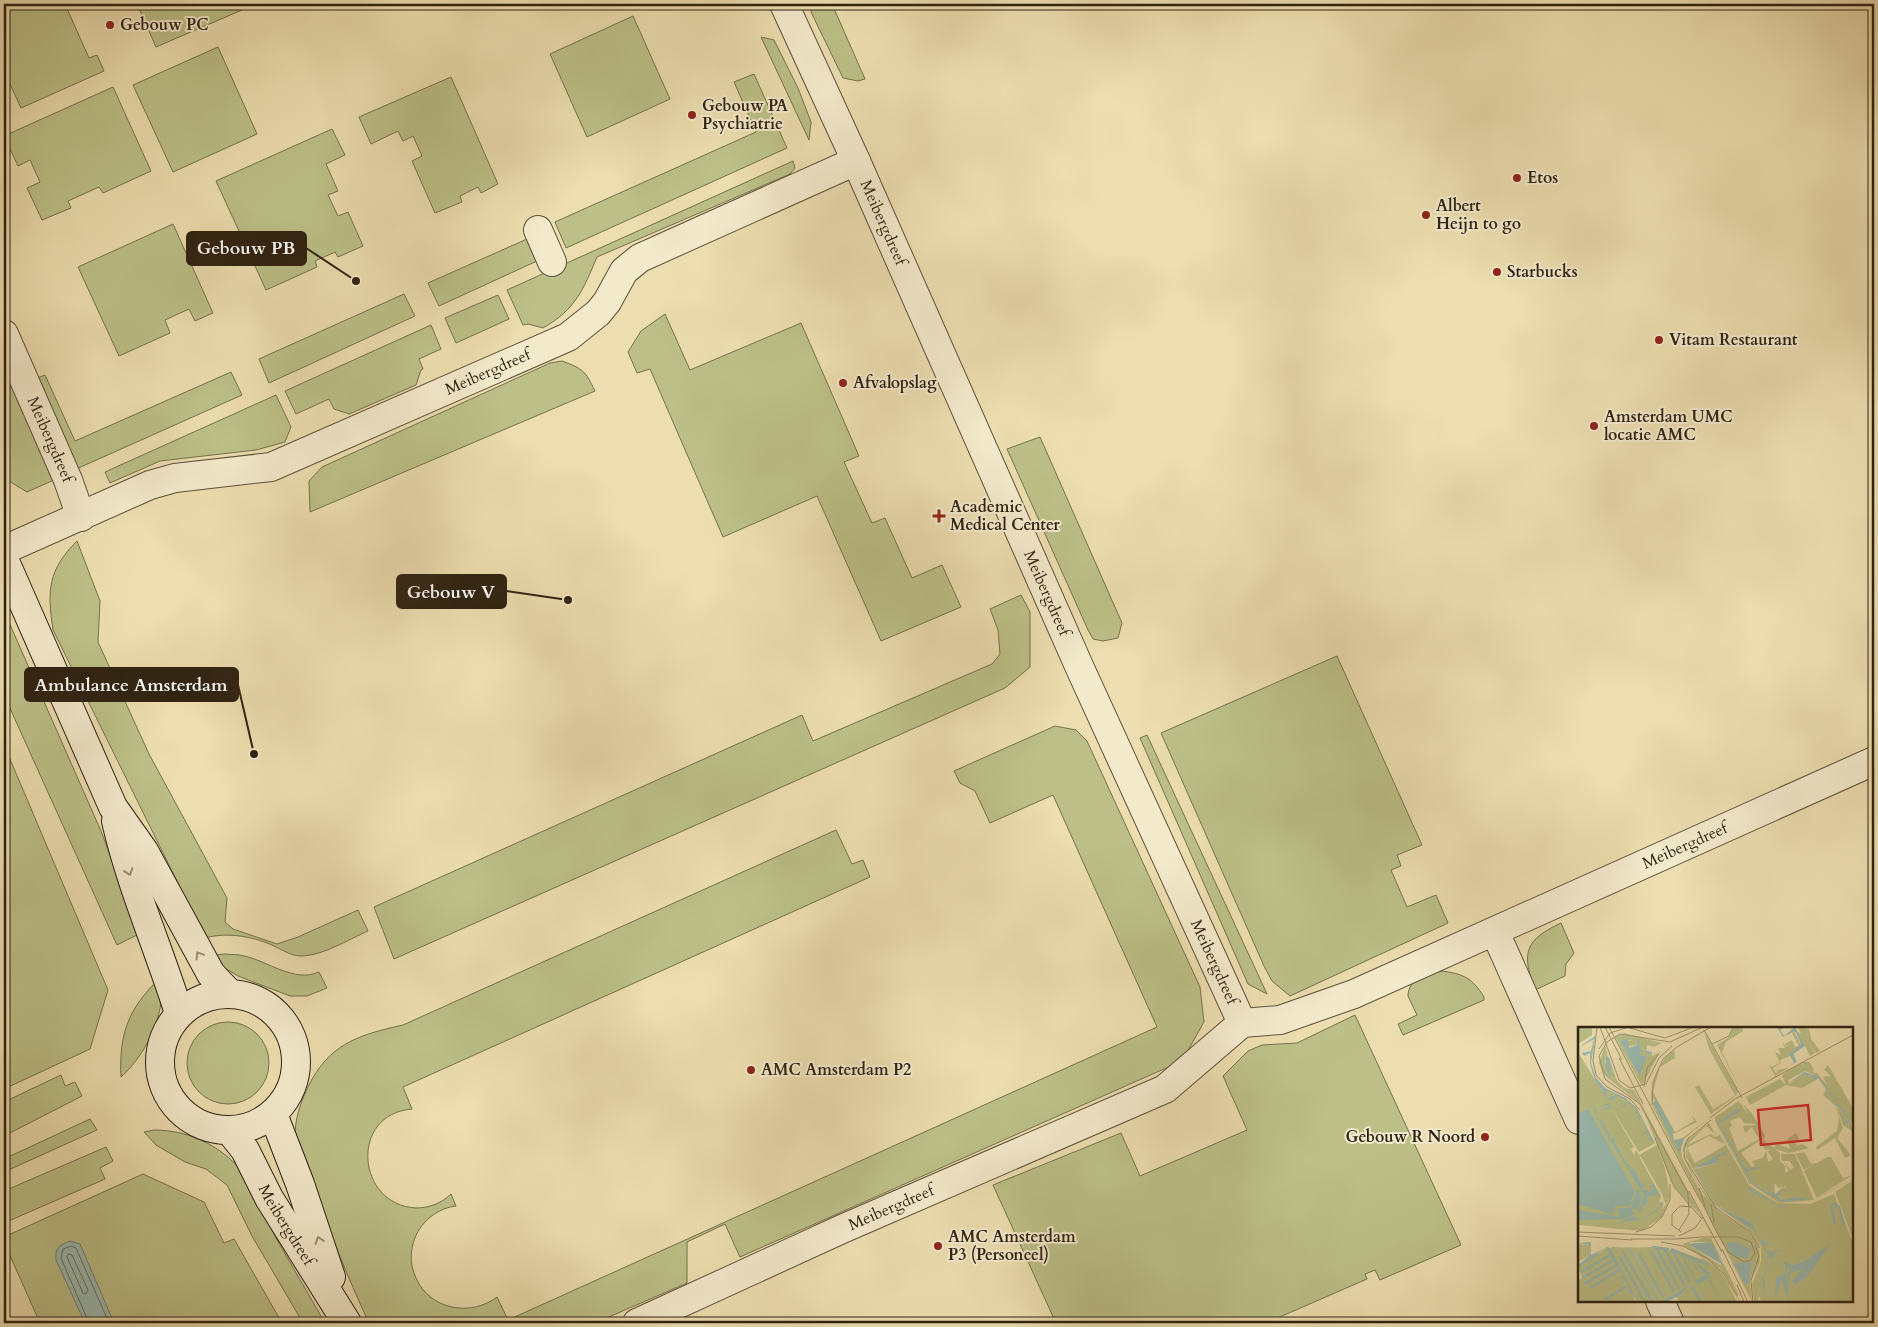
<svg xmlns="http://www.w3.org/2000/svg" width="1878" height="1327" viewBox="0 0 1878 1327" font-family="Cardo,serif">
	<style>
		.green { fill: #bcc088; stroke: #75714d }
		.water { fill: #9abbb2; stroke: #6f7e72 }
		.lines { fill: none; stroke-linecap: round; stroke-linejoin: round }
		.shore { stroke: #646e62; stroke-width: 1 }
		.street-casing { stroke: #5e513a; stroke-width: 30 }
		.secondary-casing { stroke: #2e2212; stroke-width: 30 }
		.street { stroke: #f3eacc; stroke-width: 28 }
		.secondary { stroke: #f3eacc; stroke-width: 28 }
		.oneway { stroke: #9a9078 }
		.poi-dot { fill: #8f2418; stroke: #f3eacc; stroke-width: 2 }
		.labels { text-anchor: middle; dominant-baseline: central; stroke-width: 4; stroke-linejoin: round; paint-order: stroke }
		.poi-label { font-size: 16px; font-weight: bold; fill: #2e2212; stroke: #f3eacc; text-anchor: start }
		.street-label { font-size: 16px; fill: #2e2212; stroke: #f3eacc }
		.inset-river { fill: none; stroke: #9abbb2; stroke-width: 2.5 }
		.inset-road { fill: none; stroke: #a09371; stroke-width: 1 }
		.view { fill: #d62828; fill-opacity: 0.15; stroke: #d62828; stroke-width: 2.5 }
		.inset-edge { fill: none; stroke: #2e2212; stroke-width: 2.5 }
		.leader { fill: none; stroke: #2e2212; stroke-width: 2 }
		.callout-dot { fill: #2e2212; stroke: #f3eacc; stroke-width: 2 }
		.callout { fill: #2e2212; stroke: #2e2212; stroke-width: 2 }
		.callout-label { font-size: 18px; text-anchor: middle; font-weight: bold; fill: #fff }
	</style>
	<rect width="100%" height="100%" fill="#ecdeb0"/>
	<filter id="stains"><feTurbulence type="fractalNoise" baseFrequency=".004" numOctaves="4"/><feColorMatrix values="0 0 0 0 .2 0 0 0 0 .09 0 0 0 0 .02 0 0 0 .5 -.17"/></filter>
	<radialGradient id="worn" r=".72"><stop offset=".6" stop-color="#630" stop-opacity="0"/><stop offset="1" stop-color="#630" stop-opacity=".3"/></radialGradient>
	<!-- green -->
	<path class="green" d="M4 4H65L89 58 97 55 104 71 21 108 4 71Z
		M137 4H256L156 47Z
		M812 4H832L865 79 858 81 843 78 811 12Z
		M633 16 670 99 587 137 550 54Z
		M761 37 774 40 798 88 811 122 809 140Z
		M218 47 257 134 173 172 133 85Z
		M754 74 787 148 566 248 555 222 756 132 734 82Z
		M451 77 498 184 481 193 478 187 460 196 462 202 435 213 412 161 422 156 413 136 403 141 398 131 371 144 359 117Z
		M113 87 151 171 103 193 99 187 68 201 71 208 42 220 27 188 40 182 30 160 18 166 4 136Z
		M332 129 345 155 326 164 338 191 328 195 338 216 348 212 363 246 338 257 335 252 315 261 317 267 266 290 216 181Z
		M793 161 795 168 790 174 597 257C583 290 576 309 543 328L528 324 523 325 507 290Z
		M173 224 213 313 195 321 189 309 165 320 170 333 119 356 78 267Z
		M527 239 537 261 439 306 428 283Z
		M404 294 415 316 269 383 259 359Z
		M498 295 509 319 456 343 445 318Z
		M665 314 690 370 801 323 859 456 844 462 872 523 885 518 912 578 942 565 961 607 881 641 817 496 723 537 650 369 637 373 628 352 641 331Z
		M431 325 441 349 419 359 423 369 421 370 416 385 349 414 334 409 329 399 296 414 285 391Z
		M562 361C584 369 585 371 595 391L310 512 309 481 322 467 550 363Z
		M4 364 56 479 27 492 4 478Z
		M231 372 242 395 74 470 35 379 45 375 75 441Z
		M276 395 291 427 285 442 256 450 160 461 110 483 105 472Z
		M1040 437 1122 623 1118 638 1103 641 1093 639 1088 630 1007 449Z
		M77 541 100 601 98 642 149 754 227 898 225 922 233 929 277 944 298 937 358 910 368 931C347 940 323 956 300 956 292 956 280 949 272 945 251 936 226 932 205 938L53 630C47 590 48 570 77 541Z
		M1021 595 1030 612V667L1005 688 394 959 374 907 802 715 813 741 992 664 1000 654 998 630 990 609Z
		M4 611 101 831 139 934 117 945 4 695Z
		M1337 656 1422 845 1397 855 1401 866 1391 870 1407 907 1436 895 1448 923 1290 996 1272 981 1264 966 1161 733Z
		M1055 726 1076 730 1087 741 1200 987 1204 1022 1182 1061 740 1257 725 1224 687 1242V1283L595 1323H369C347 1276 328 1228 310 1179 305 1166 296 1149 295 1136 295 1119 300 1104 307 1089 328 1044 358 1035 403 1025L836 830 852 864 863 860 870 877 403 1087 412 1109C349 1114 356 1205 416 1208 429 1208 442 1203 451 1194L456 1206C423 1210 401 1246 416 1278 430 1310 471 1317 497 1297L508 1320 1157 1027 1053 795 990 823 975 791 960 783 954 771Z
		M1147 735 1267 994 1248 984 1140 738Z
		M4 745 108 990 90 1049 4 1089Z
		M1561 923 1574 953 1566 964 1565 976 1535 990C1521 952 1525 940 1561 923Z
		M225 954C231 955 238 954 244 956 268 961 294 983 319 972L327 988 307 996H290L238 976 223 967 214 955Z
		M1442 971C1464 974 1472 978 1484 997V1000L1403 1035 1398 1024 1417 1015 1408 996C1408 978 1428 975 1442 971Z
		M159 979C160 986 162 995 161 1002 158 1029 141 1059 121 1077 119 1034 128 1009 159 979Z
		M1355 1015 1461 1245 1380 1280 1375 1270 1365 1274 1367 1279 1266 1323H1056L993 1185 1121 1133 1140 1176 1247 1130 1223 1076 1248 1051 1262 1045 1297 1043Z
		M187 1063a41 41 0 1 1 82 0a41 41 0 1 1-82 0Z
		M61 1075 65 1086 75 1082 82 1096 4 1136V1102Z
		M90 1119 97 1130 4 1172V1159Z
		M154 1130C191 1130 226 1148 247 1178L276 1238 325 1323H303L252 1236 227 1185 206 1169 185 1162 156 1145 144 1132Z
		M106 1147 113 1161 100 1168 105 1179 4 1223V1191Z
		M143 1174 204 1202 224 1243 234 1239 282 1323H40L4 1242V1237Z"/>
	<!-- water -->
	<path class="water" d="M70 1241 80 1244 114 1323H85L56 1260C55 1247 59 1246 70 1241Z"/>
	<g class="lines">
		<!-- shore -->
		<path class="shore" d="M69 1254 72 1255 88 1290 86 1294 83 1293 67 1257Z
			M89 1323 61 1258 63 1249 71 1246 76 1248 109 1323"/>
		<!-- street casing -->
		<g class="street-casing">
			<g id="street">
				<path id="s1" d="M784 4 856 161 1079 666 1242 1023"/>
				<path d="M538 230 552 262"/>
				<path id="s2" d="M4 334 68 480 81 517"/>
				<path id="s3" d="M4 550 150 485 175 478 271 467 568 337 598 313 607 302 624 271 640 258 856 161"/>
				<path d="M1495 932 1579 1120"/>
				<path d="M1660 1301 1670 1323"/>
				<path id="s4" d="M637 1323 842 1229 1165 1089 1242 1023 1280 1020 1354 994 1874 761"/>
			</g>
		</g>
		<!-- secondary casing -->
		<g class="secondary-casing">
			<g id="secondary">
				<path d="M4 559 113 807 144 851 211 974 229 993"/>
				<path d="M116 821C131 887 159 949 179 1013"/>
				<circle cx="228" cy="1062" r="68"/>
				<path d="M273 1114 300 1184 331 1277"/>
				<path id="s5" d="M229 1130 245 1150 269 1198 347 1323"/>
			</g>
		</g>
		<!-- street -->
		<use href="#street" class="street"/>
		<!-- secondary -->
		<use href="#secondary" class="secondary"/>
	</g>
	<!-- one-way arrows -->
	<defs><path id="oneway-chevron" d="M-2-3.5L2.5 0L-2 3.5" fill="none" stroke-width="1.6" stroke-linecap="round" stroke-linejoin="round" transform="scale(1.25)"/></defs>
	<g class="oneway">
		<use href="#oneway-chevron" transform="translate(129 872) rotate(71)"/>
		<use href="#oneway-chevron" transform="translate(199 955) rotate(-121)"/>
		<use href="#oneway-chevron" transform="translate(319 1240) rotate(-108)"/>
	</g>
	<!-- markers -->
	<g class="poi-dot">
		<circle cx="110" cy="25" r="5"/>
		<circle cx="692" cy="115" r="5"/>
		<circle cx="1517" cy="178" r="5"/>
		<circle cx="1426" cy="215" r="5"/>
		<circle cx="1497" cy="272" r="5"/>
		<circle cx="1659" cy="340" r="5"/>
		<circle cx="843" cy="383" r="5"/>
		<circle cx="1594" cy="426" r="5"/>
		<path d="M936.5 508.5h5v5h5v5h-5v5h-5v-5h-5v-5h5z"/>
		<circle cx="751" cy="1070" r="5"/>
		<circle cx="1485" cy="1137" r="5"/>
		<circle cx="938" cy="1246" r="5"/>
	</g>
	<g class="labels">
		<!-- poi labels -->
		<g class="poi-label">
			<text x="120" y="25">Gebouw PC</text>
			<text x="702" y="106">Gebouw PA<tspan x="702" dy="18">Psychiatrie</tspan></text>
			<text x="1527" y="178">Etos</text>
			<text x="1436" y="206">Albert<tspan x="1436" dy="18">Heijn to go</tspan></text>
			<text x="1507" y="272">Starbucks</text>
			<text x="1669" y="340">Vitam Restaurant</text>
			<text x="853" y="383">Afvalopslag</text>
			<text x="1604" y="417">Amsterdam UMC<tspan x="1604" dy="18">locatie AMC</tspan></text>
			<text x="950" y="507">Academic<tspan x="950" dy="18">Medical Center</tspan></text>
			<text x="761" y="1070">AMC Amsterdam P2</text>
			<text x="1475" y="1137" text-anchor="end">Gebouw R Noord</text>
			<text x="948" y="1237">AMC Amsterdam<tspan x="948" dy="18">P3 (Personeel)</tspan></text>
		</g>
		<!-- street labels -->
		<g class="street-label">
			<text stroke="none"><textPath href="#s1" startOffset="240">Meibergdreef</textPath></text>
			<text stroke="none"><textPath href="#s3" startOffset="519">Meibergdreef</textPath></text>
			<text stroke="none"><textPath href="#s2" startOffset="115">Meibergdreef</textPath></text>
			<text stroke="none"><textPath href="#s1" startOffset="645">Meibergdreef</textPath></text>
			<text stroke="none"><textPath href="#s4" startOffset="1158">Meibergdreef</textPath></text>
			<text stroke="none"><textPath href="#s1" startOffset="1050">Meibergdreef</textPath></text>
			<text stroke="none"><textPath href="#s4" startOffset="279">Meibergdreef</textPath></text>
			<text stroke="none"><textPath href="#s5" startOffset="111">Meibergdreef</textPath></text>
		</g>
	</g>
	<!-- overview -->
	<g transform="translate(1578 1027)">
		<rect width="275" height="275" fill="#ecdeb0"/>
		<path d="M0 0H14V8L0 17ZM156 0H164L165 4 148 15 144 25 163 64 139 18 150 11ZM220 0 231 2 233 12 242 24 238 26 227 13 237 26 232 29 220 5 223 7ZM216 4 223 19 212 26V29L202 33 203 36 195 41 198 47 200 43 211 41 197 49 189 34 193 40 202 36 197 25 203 28 200 21H207L204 15 209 20 207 17 214 13 217 20 221 19 214 6ZM126 5 160 65 158 68 148 75 157 68 132 24ZM46 6 84 16 76 20 69 18V23L62 22 61 17 49 20 50 13H58L42 14 60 48 69 30 62 27V24H68L70 29 74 25V29L82 25 64 59 37 10ZM27 19 38 52 46 61 56 63 145 229 121 186 96 160 63 77 25 47 21 35ZM28 26 31 30 34 53 27 35ZM96 23 97 31 82 40 75 65 97 105 116 94 114 88 119 95 93 108V99L74 69 75 76 100 122 103 112 129 93 106 112 103 121 104 131 126 170 127 169 112 144 105 129V123L106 117 109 112 112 108 105 127 118 153 140 184 168 202 181 218 182 235 172 255 174 275 74 78 73 66 78 46 87 31ZM0 25 24 64 28 63 56 79 77 116 61 125 31 77 56 120 53 122 56 128 58 123 61 128 79 118 87 141 92 169 84 190 64 204 0 198ZM61 129 63 130 84 167 87 176 89 175 84 183 86 176 81 175 83 169 80 163 77 165V159ZM224 35 226 42 225 35H232L236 44 234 45 239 46 249 58 245 50 253 49 246 43 250 38 275 81V98L240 49 227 44 210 53 211 57 227 47 240 52 224 61 208 58 172 78 168 70 202 52 208 58 204 48ZM121 58 135 82 158 69 133 87 117 60ZM248 62 271 95 266 98 272 96 275 105 265 98 259 80 245 68ZM161 74 171 89 165 77 173 85 187 108 186 113 202 126V134L207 139V146L211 144 206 136 213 143 216 140 211 134H204L203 127H217L236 173 201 176 171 156 137 94V90ZM163 81 141 96 174 155 197 170 196 156 201 161 207 159 209 162 205 160 198 166 204 173 218 170 231 172 203 175 174 156 171 153 139 95ZM162 90 166 96 176 97 178 98 165 99 167 106 174 100 181 112 160 124 151 101 154 99 152 94ZM182 113 187 123 192 122 190 125 195 132 190 135 188 124 185 131 174 134 177 139 174 140 163 126ZM257 79 260 85 265 101 259 111 273 128 267 131 257 111 239 123 238 120 259 104 261 91ZM131 96 138 108 128 99 109 118 133 107 137 110 142 108 147 117 131 109 109 121 117 136 148 118 171 158 200 176 232 177 256 167 275 216V275H183L181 268 180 275H176L174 257 183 234V220L170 202 136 177 108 130 109 114ZM148 124 141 129 139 136 117 142 140 179 173 195 175 202 141 181 116 141ZM218 106 221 112 217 115 219 119 224 117 231 121 210 126 196 121 199 117 212 122 209 112ZM226 125 233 137 239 136 226 143 218 127ZM249 130H253L265 151 275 148 239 170 275 152 239 171 226 144ZM275 153V195L272 197 275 196V212L257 165ZM125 211H133L161 268 142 241 104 217ZM112 215H132L145 236 142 238 111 218ZM0 217 12 218 11 229 0 235ZM34 220 50 221 80 275H60L31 222ZM72 220 104 225 125 233 120 228 139 240 158 266 162 275 148 254 159 275H102L99 269 103 267 107 271 104 266 116 256 82 275 52 221ZM29 221 55 269 58 275H0V254L4 251 0 239Z" fill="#bcc088" fill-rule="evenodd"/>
		<path d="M17 0V12L13 36 18 51 27 61 47 71 59 81 76 115 75 116 72 112 66 115 72 111 70 106 61 110 69 105 65 95 57 100 65 95 62 90 55 93 61 89 59 85 54 87 59 84 56 80 51 82 55 79 51 76 38 83 50 75 39 69 31 75 30 71 38 68 27 63 29 71 17 53 12 37V26L6 29 4 26 13 24 16 12 0 21 17 9ZM199 0H208L202 3 206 9 217 0 227 19 215 27 219 35 213 38 216 36 211 27 223 17 217 4 205 10ZM61 11 62 22 74 25 70 29 67 24H62V27L69 30 61 49 42 14 49 12 58 13H50L51 21 59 18ZM27 27 32 32 34 53 28 40ZM226 45 240 49 270 90 275 102 271 96 266 98 270 93 240 51 234 53 236 51 231 48 222 53 229 49 227 47 210 57ZM78 72 93 99 96 113 106 111 102 126 75 76ZM14 77 18 83 27 77H31L33 81 24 83 31 79 27 78 18 83 20 92 23 93 34 112 36 111 37 117 40 116 38 118 49 138 52 137 51 143 56 142 63 157 67 156 64 163H72L67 169 77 160H72L75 157 72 150 84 171 82 168 71 174 81 168 79 164 78 168 68 171 70 175 56 191 63 192 75 186 84 175 74 179 85 174 78 185 65 192 42 195 59 188 66 169 20 93ZM10 82 57 165 60 163 64 169 59 183 54 181 56 187 48 192 0 193V183L42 190 39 181H48L53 180 58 167 56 165 52 179H37L35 188 0 177V86ZM159 82 164 83 141 96 168 143 176 140 184 141 189 138 184 141 169 144 174 155 189 165 197 157 190 165 198 167 206 161 200 169 204 173 218 170 235 172 203 175 173 156 139 95ZM147 124 168 161H172L199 178 208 180 209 185 208 181 201 180 168 161 148 127 141 129 139 136 117 141 141 180 173 195 181 211 191 217 186 219 191 226 203 222 196 227 195 231 186 248 187 275 184 252 187 244 194 232 193 230 188 232 190 228 176 203 141 181 116 141ZM13 215V228L29 220 32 221 60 275 52 265 34 275 52 264 47 254 21 269 46 254 44 249 17 265 44 248 28 221 0 238 11 229 12 218 0 216ZM132 215 135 218 145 238 110 217ZM159 215 173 222 169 232 154 228 148 216ZM254 215 229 250 217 258 214 253 224 243 212 246 211 272 215 271 211 273 210 245 214 241 209 243 210 274 204 253 197 271 198 251 208 246 206 234 214 238 225 235 249 219 243 227ZM57 220 52 221 82 275 116 256 104 266 109 275 103 267 99 269 102 275 98 270 88 275H80L50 221H43ZM99 228 106 230 118 253 123 251 113 233 107 230 115 233 123 250 128 248 116 234 132 246 131 251 144 275 129 251 125 254 137 275 125 255 120 257 129 275 104 230ZM174 235 171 256 167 258 156 236Z" fill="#9abbb2"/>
		<path class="inset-river" d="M257 197 253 179 256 177 261 180 266 198M74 220 91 222M78 220 101 262M86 221 107 259M93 222 130 238M44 223 74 275M94 223 112 255M73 224 96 265M60 225 85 270M41 229 67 275M0 239 20 227M3 245 32 228M4 251 36 233M6 257 39 238M114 260 123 275M12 261 41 243M26 273 49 259"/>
		<path class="inset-road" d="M19 0 15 34 18 48 29 60 52 72 62 83M22 0 41 53 52 61 68 57 81 31 94 19M27 0 44 33M31 0 117 164 126 179 138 204 148 221 150 225 166 235 173 233 177 226 173 215 160 210H124L98 212H53M48 0 87 11 116 0M126 3 164 71M134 17 151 9 155 0M21 22 32 6 51 0M41 31 65 77M66 60 69 41 81 27M74 78 75 55 85 32 99 20 133 0M132 91 157 72 275 8M133 93 110 112 106 122 107 132 138 181 171 204 182 221M77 111 96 160 123 191M121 161 127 179M111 164 144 225M133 177 136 196M101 203 111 187 110 166 62 77 27 52 21 29 29 15 42 7 92 15 125 0M0 205 97 209M58 205 73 200 84 190 92 173V157M103 205 94 198V187L102 179 114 180M0 209 54 213M101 209 117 201 125 190M83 215 105 219 130 232 145 246 160 269M144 222 170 275M159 258 166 275M175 275 173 254 181 229 177 218"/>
		<path class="view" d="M230 78 233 113 183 118 180 83Z"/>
		<rect width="275" height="275" class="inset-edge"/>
	</g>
	<!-- callouts -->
	<path class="leader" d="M356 281L306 248M568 600L506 591M254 754L238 685"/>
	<g class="callout-dot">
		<circle cx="356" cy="281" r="5"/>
		<circle cx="568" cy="600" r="5"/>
		<circle cx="254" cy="754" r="5"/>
	</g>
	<g class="callout">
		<rect x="187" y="232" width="119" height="33" rx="5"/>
		<rect x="397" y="575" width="109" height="33" rx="5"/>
		<rect x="25" y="668" width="213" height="33" rx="5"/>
	</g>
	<g class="callout-label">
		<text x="246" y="254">Gebouw PB</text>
		<text x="451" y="598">Gebouw V</text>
		<text x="131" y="691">Ambulance Amsterdam</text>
	</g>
	<!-- margin -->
	<rect width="1878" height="1327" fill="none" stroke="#ecdeb0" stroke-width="20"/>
	<rect x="5" y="5" width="1868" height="1317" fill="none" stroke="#2e2212" stroke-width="2.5"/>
	<rect x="10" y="10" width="1858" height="1307" fill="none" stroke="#2e2212"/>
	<rect width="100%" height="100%" filter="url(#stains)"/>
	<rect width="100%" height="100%" fill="url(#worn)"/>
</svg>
